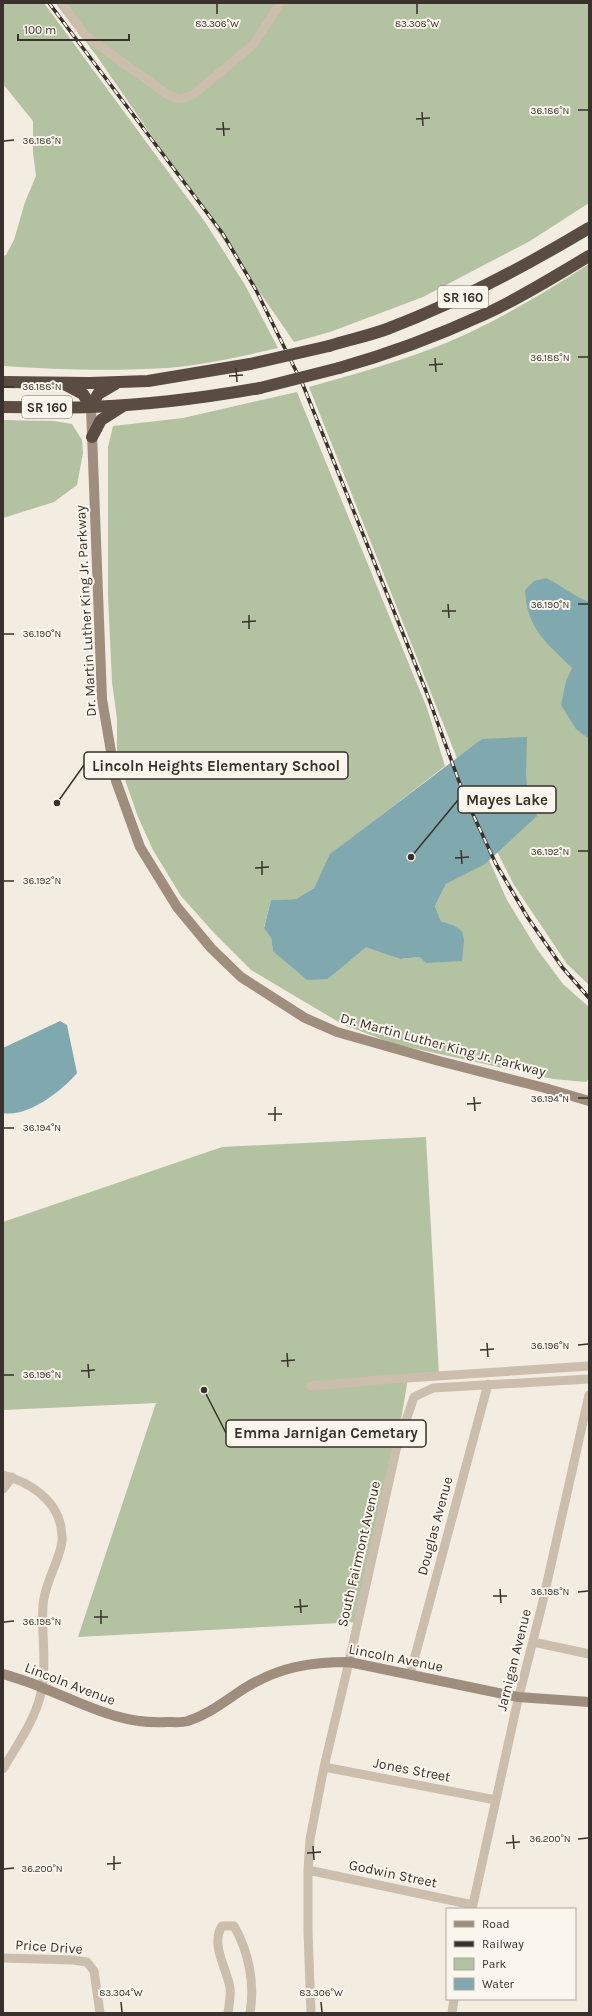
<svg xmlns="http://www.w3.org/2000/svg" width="592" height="2016" viewBox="0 0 592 2016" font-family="Karla,sans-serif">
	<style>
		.green { fill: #b3c2a0 }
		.water { fill: #80a8af }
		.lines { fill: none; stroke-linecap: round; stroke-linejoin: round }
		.street { stroke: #cbbeac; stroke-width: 9 }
		.secondary { stroke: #9f8d7e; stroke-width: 10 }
		.highway { stroke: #5a4c42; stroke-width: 12 }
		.rail-casing { stroke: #39312b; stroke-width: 3.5 }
		.rail { stroke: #faf6ed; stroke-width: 2; stroke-dasharray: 6; stroke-linecap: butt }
		.highway-bridge { stroke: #5a4c42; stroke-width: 12 }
		.ticks { fill: none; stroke: #39312b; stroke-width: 1.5 }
		.labels { text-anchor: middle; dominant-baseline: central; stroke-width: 4; stroke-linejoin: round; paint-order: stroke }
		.shield { fill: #faf6ed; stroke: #736c65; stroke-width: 1 }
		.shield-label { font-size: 13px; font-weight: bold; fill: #39312b }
		.street-label { font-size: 14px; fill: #39312b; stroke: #faf6ed }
		.ticks-label { font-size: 10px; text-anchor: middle; fill: #39312b; stroke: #faf6ed; stroke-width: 4; stroke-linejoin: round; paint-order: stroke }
		.leader { fill: none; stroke: #39312b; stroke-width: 1.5 }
		.callout-dot { fill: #39312b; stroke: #faf6ed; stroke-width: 1.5 }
		.callout { fill: #faf6ed; stroke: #39312b; stroke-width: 1.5 }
		.callout-label { font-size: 15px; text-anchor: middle; font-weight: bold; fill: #39312b }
	</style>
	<rect width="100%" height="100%" fill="#f3ece1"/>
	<!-- green -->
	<path class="green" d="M3 3H44L205 222 245 285 278 348C242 356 205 365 167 368 113 371 57 370 3 366V256L6 255 14 240 25 202 36 176 33 153V121L3 84Z
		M56 3H589V203L530 241 423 297 330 332 294 342 96 55Z
		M589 264V985L567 964 514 885 484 826 309 387C349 376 390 364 428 350 485 329 539 296 589 264Z
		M297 392 427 708 445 766 331 854 314 888 296 899 271 900 264 927 271 938 273 951 328 979 366 946 400 959 420 957 453 925 441 921 435 906 446 884 489 860 507 900 537 949 563 984 589 1007V1078L586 1082 553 1079 394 1044 342 1024 251 970 215 934 181 896 153 850 138 817 117 757V719L112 682 108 596V447L113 426 183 418Z
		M3 420 54 421 72 424 82 440 83 453 77 485 54 502 3 518Z
		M426 1137 439 1375 408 1378 396 1450 358 1622 78 1637 156 1403 3 1410V1222L222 1147Z"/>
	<!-- water -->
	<path class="water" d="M546 578C561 585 573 596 589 602V739L576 729 561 705 566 681 572 668C546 642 527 629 525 590L534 581Z
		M527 737 526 775 528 796 537 816 485 864 446 884 435 906 441 921 453 925 462 931 464 940 462 961 426 963 420 957 400 959 366 947 328 979 307 980 273 951 271 938 264 928 271 900 296 899 314 888 330 854 482 739Z
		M60 1021 67 1025 77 1073C62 1091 27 1118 3 1113V1048Z"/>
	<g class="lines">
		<!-- street -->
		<path class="street" d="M61 3 85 35 165 93C177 100 182 100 194 94L254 44 280 3
			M311 1386 391 1379 589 1366
			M3 1475C29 1482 56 1499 61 1527 61 1531 63 1537 62 1542 58 1565 45 1581 43 1605 41 1632 47 1661 42 1688 37 1718 18 1743 3 1769
			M3 1489 12 1477
			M533 1642 589 1654
			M410 1675 488 1384
			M324 1767 496 1800
			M308 1870 473 1905
			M472 1909 517 1704 542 1605 589 1395
			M3 1958 73 1960 87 1962 94 1971 100 2013
			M228 2013C229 2005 231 1996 230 1988 227 1968 210 1945 222 1926H234C249 1952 255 1984 250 2013
			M311 2013 308 1932V1870L310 1839 324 1767 349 1662 396 1450 414 1397 433 1388 589 1379
			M452 2013 454 1999"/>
		<!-- secondary -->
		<path class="secondary" d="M91 407 102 699 116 781 140 847 177 907 211 948 241 977 305 1018 337 1032 439 1061 545 1088 589 1101
			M3 1674C16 1678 30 1682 43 1688 84 1704 121 1725 167 1722 173 1722 181 1723 188 1721 210 1714 226 1700 245 1688 279 1667 310 1662 349 1662L518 1697 589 1702"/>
		<!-- highway -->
		<path class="highway" d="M329 346C348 340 368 336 387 329 458 302 524 267 589 228
			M339 368C389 354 437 336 485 314 521 298 555 276 589 256
			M3 382 90 383 148 381 250 364
			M64 384 83 394 91 407
			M3 407C32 407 62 408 91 407 148 405 204 398 260 388
			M91 407 98 394 115 384
			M92 437 101 420 123 406"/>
		<!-- rail casing -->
		<g class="rail-casing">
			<path id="rail" d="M49 3 223 234 256 290 303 385 426 691 464 795 496 864 528 918 562 967 589 998"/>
		</g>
		<!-- rail -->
		<use href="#rail" class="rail"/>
		<!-- highway-bridge -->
		<path class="highway-bridge" d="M250 364 329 346
			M260 388 339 368"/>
	</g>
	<!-- ticks -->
	<path class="ticks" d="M217 4V14M417 4V14M578 110H588M422 112 423 126M416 119 430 118M223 122 224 136M216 129H230M4 141 14 140M578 357H588M435 358 436 372M429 365 443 364M236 368 237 382M229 376 243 375M4 387H14M448 604 449 618M578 604H588M442 611H456M249 615V629M242 622 256 621M4 634H14M461 850 462 864M578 851H588M455 858 469 857M262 861V875M255 868 269 867M4 881H14M474 1097 475 1111M578 1098H588M467 1104 481 1103M275 1107V1121M268 1114H282M4 1128H14M487 1343 488 1357M578 1345 588 1344M480 1350 494 1349M287 1353 288 1367M281 1361 295 1360M88 1364 89 1378M81 1371 95 1370M4 1375H14M500 1589 501 1603M578 1592 588 1591M493 1596H507M300 1599 301 1613M294 1607 308 1606M101 1610V1624M94 1617H108M4 1622 14 1621M513 1835 514 1849M578 1839 588 1838M506 1843 520 1842M313 1846 314 1860M307 1853 321 1852M114 1856V1870M107 1864 121 1863M4 1869 14 1868M121 2002 122 2012M321 2002 322 2012"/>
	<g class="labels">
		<!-- shield labels -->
		<g class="shield">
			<rect x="438" y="286" width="50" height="22" rx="3"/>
			<rect x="22" y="396" width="50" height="22" rx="3"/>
		</g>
		<g class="shield-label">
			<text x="463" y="297">SR 160</text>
			<text x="47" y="407">SR 160</text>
		</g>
		<!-- street labels -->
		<g class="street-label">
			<text transform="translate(86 611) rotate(-93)">Dr. Martin Luther King Jr. Parkway</text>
			<text transform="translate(443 1045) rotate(15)">Dr. Martin Luther King Jr. Parkway</text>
			<text transform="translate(435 1526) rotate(-75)">Douglas Avenue</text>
			<text transform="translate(359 1554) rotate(-77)">South Fairmont Avenue</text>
			<text transform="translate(396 1658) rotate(11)">Lincoln Avenue</text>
			<text transform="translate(514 1660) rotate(-76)">Jarnigan Avenue</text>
			<text transform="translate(70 1684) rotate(21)">Lincoln Avenue</text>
			<text transform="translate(412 1770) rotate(11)">Jones Street</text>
			<text transform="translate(393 1874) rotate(12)">Godwin Street</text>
			<text transform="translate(49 1947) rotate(4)">Price Drive</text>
		</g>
	</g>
	<g class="ticks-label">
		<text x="217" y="27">83.306°W</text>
		<text x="417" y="27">83.308°W</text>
		<text x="550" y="114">36.186°N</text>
		<text x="42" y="144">36.186°N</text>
		<text x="550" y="361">36.188°N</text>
		<text x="42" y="390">36.188°N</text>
		<text x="550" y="608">36.190°N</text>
		<text x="42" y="637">36.190°N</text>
		<text x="550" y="855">36.192°N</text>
		<text x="42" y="884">36.192°N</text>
		<text x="550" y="1102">36.194°N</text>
		<text x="42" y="1131">36.194°N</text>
		<text x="550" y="1349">36.196°N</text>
		<text x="42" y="1378">36.196°N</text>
		<text x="550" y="1595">36.198°N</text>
		<text x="42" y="1625">36.198°N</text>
		<text x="550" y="1842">36.200°N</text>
		<text x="42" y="1872">36.200°N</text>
		<text x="121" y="1996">83.304°W</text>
		<text x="321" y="1996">83.306°W</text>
	</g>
	<!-- callouts -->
	<path class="leader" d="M57 803L84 765M411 857L458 800M204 1390L226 1433"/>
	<g class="callout-dot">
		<circle cx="57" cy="803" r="4"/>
		<circle cx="411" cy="857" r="4"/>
		<circle cx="204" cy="1390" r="4"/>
	</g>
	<g class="callout">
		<rect x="84" y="752" width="264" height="27" rx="4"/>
		<rect x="458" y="786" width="98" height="27" rx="4"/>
		<rect x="226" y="1420" width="200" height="27" rx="4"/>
	</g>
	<g class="callout-label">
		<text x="216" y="771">Lincoln Heights Elementary School</text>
		<text x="507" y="805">Mayes Lake</text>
		<text x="326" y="1438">Emma Jarnigan Cemetary</text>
	</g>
	<!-- border -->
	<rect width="592" height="2016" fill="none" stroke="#39312b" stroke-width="8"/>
	<!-- legend -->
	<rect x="446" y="1908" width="130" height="92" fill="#faf6ed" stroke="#ada79f"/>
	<rect x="454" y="1921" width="20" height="6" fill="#9f8d7e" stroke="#ada79f"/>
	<text x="482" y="1928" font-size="12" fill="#39312b">Road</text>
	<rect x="454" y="1941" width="20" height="6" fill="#39312b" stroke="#ada79f"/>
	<text x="482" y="1948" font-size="12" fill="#39312b">Railway</text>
	<rect x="454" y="1958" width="20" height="12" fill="#b3c2a0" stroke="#ada79f"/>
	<text x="482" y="1968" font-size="12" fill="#39312b">Park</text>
	<rect x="454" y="1978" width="20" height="12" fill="#80a8af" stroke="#ada79f"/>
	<text x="482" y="1988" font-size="12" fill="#39312b">Water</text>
	<!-- scale -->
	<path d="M18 34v6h111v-6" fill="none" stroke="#39312b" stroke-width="2"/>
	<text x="24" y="34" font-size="12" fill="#39312b" stroke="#faf6ed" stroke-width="3" paint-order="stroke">100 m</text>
</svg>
